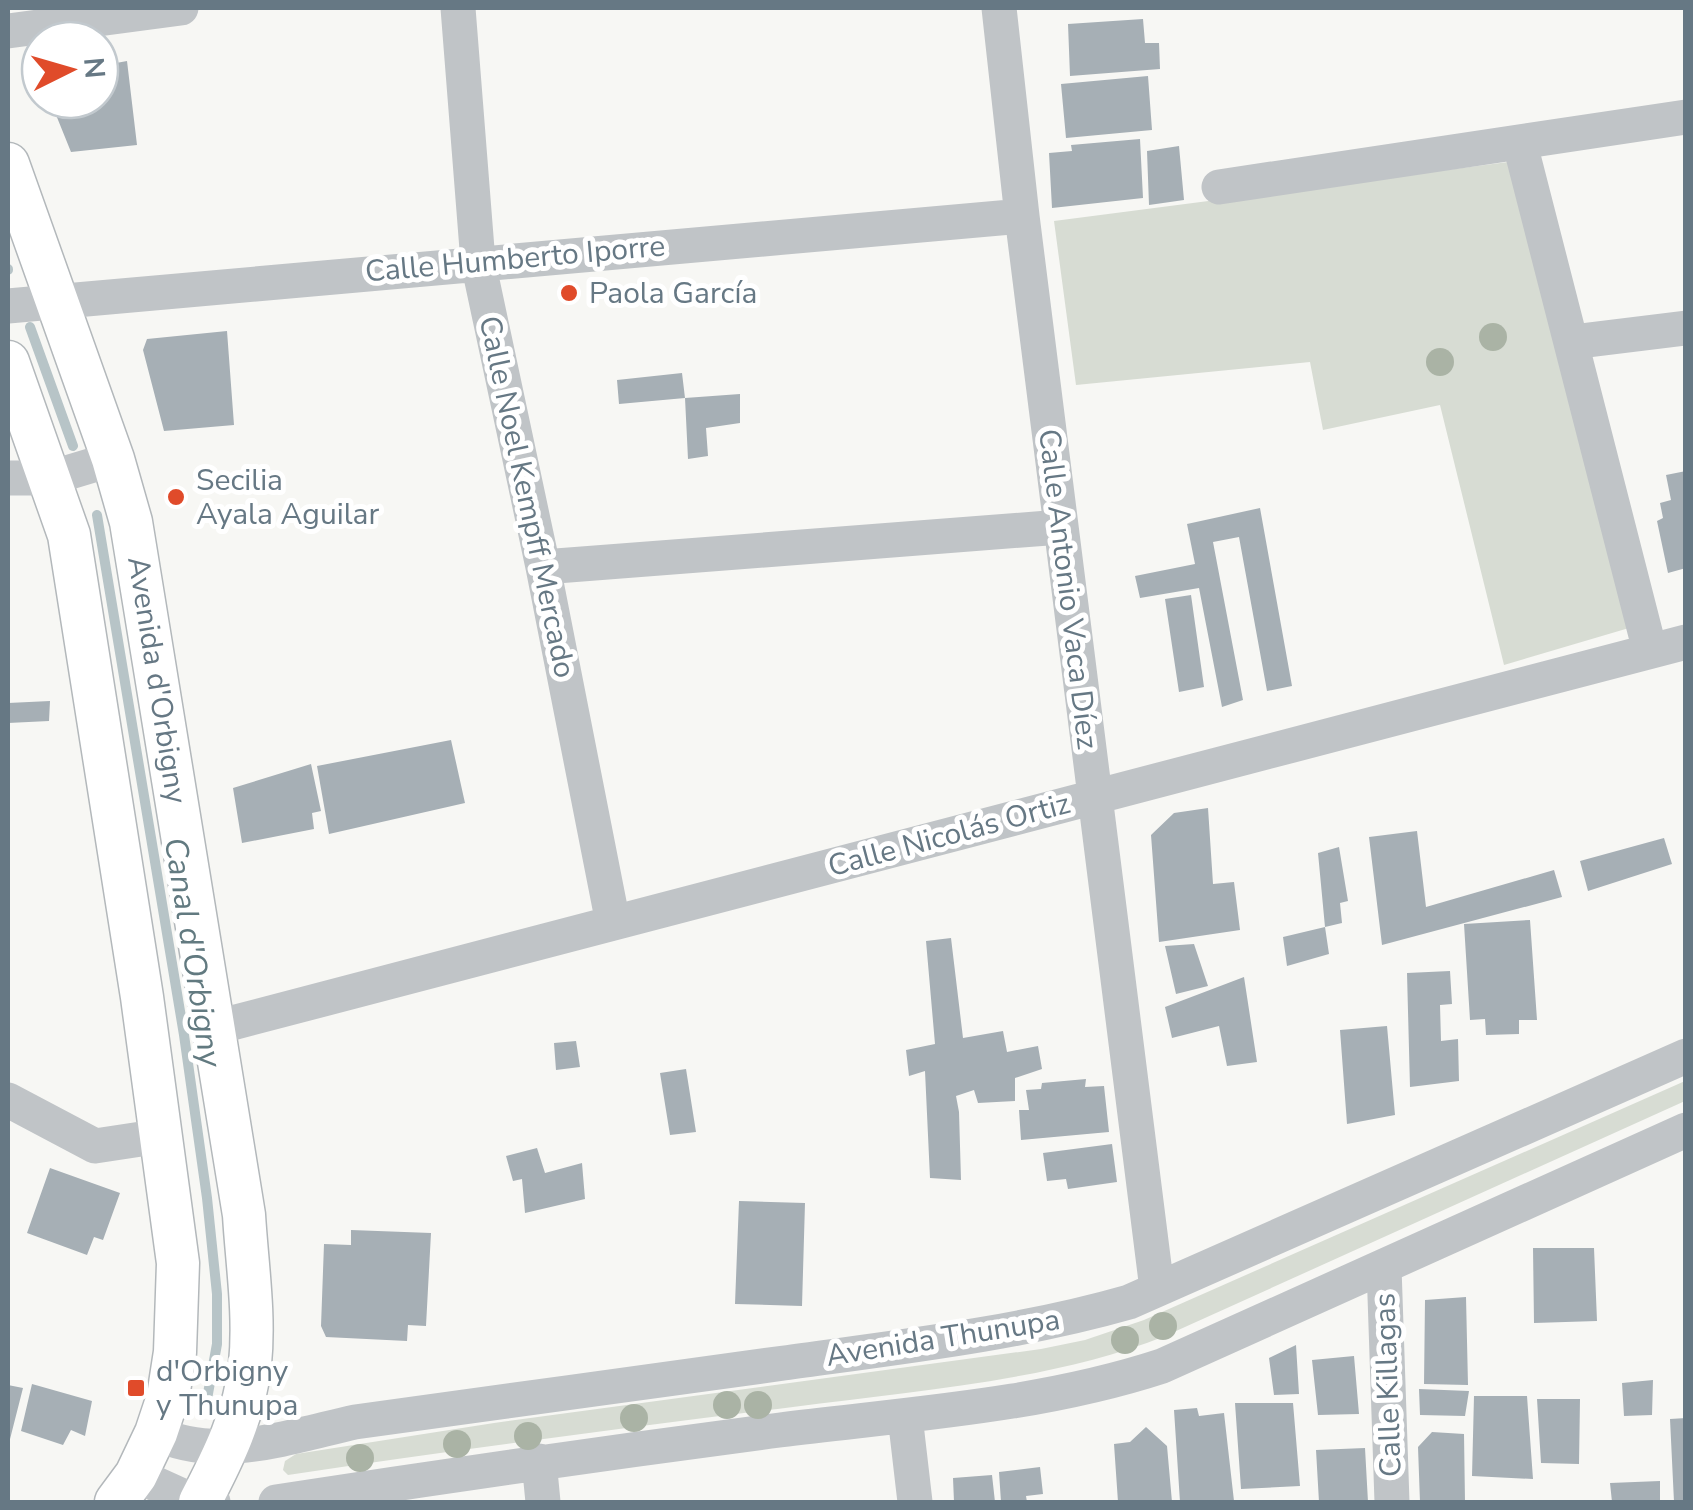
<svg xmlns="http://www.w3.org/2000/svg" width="1693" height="1510" viewBox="0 0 1693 1510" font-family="'Nunito Sans',sans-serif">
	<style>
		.green { fill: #d7dcd3 }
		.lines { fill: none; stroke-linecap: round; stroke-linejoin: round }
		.stream { stroke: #b7c4c7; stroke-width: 10 }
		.building { fill: #a6afb5 }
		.major-casing { stroke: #b3b8bb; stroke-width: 45 }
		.minor { stroke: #c0c4c7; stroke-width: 35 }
		.major { stroke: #fff; stroke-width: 42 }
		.tree { fill: #aab3a5 }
		.poi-dot { fill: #e04b2a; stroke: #fff; stroke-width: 4 }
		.labels { text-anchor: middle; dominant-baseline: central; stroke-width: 10; stroke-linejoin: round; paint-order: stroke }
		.street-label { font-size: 30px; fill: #667884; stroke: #fff }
		.poi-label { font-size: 30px; fill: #667884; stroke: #fff; text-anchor: start }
		.water-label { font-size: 32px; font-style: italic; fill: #627a80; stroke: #fff }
	</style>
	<rect width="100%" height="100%" fill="#f7f7f4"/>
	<!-- green -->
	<path class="green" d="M1508 162 1629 628 1504 665 1440 405 1323 430 1310 362 1076 385 1054 221Z
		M1685 1081V1101L1165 1336C1053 1381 913 1391 793 1407 624 1428 456 1450 288 1475L283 1470 285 1461 296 1454 494 1423 1041 1349 1085 1340 1144 1320Z"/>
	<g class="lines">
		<!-- stream -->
		<path class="stream" d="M8 269V270
			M30 327 73 446
			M97 515 184 1035 207 1198 217 1294V1344L207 1399"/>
	</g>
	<!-- building -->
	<path class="building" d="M1143 19 1145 43H1159L1160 69 1070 76 1068 24Z
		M127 61 137 145 71 152 50 100H100V66Z
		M1148 76 1152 130 1066 138 1061 84Z
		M1140 139 1143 198 1052 208 1049 153 1072 151 1071 145Z
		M1179 146 1184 200 1149 205 1147 151Z
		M227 331 234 425 164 431 143 350 147 339Z
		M682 373 685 398 619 404 617 380Z
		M740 394V423L706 428 708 456 688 459 685 398Z
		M1686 471V568L1668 573 1657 521 1663 518 1660 503 1671 500 1666 475Z
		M1260 508 1292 686 1267 691 1239 537 1213 542 1243 700 1222 707 1199 588 1140 598 1135 576 1195 564 1187 524Z
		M1191 595 1204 687 1179 692 1165 599Z
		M50 701 49 721 8 723V703Z
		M451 740 465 803 329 834 317 766Z
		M311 764 321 811 312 813 314 829 242 843 233 788Z
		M1208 808 1213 884 1234 882 1240 930 1159 942 1151 835 1174 813Z
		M1417 831 1426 907 1554 870 1562 897 1382 945 1369 837Z
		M1664 838 1672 864 1588 891 1580 861Z
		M1339 847 1348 901 1340 903 1342 923 1325 927 1318 853Z
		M1530 920 1537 1020H1519V1034L1486 1035 1485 1019 1470 1020 1464 924Z
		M1325 927 1329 954 1287 966 1283 937Z
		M951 938 963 1038 1003 1031 1007 1052 1038 1046 1042 1069 1015 1078V1101L978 1103 974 1090 956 1096 959 1112 961 1180 930 1178 925 1071 909 1076 906 1050 935 1044 926 941Z
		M1194 944 1208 986 1176 994 1165 946Z
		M1450 971 1452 1004 1440 1005 1441 1041 1458 1039 1459 1081 1410 1087 1407 973Z
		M1244 977 1257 1062 1227 1066 1219 1026 1172 1038 1165 1007Z
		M1387 1026 1395 1115 1347 1124 1340 1030Z
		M576 1041 580 1067 556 1070 554 1043Z
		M686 1069 696 1132 670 1135 660 1073Z
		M1086 1079 1085 1087 1104 1086 1109 1132 1021 1140 1019 1110H1029L1026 1090 1041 1089 1042 1083Z
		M1112 1144 1117 1182 1068 1189 1066 1179 1047 1181 1043 1153Z
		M537 1148 545 1173 582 1163 585 1199 525 1213 522 1179 513 1181 506 1156Z
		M50 1168 120 1193 103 1240 94 1237 87 1255 27 1233Z
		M739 1201 805 1203 802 1306 735 1304Z
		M351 1230 431 1233 426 1326 408 1325 407 1341 326 1337 321 1326 324 1244 351 1245Z
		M1533 1248H1594L1597 1321 1534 1323Z
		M1466 1297 1468 1385 1424 1384 1425 1300Z
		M1296 1345 1299 1394 1274 1395 1269 1358Z
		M1354 1356 1359 1414 1318 1415 1312 1360Z
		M1653 1380 1652 1415 1624 1416 1622 1383Z
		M32 1384 92 1401 85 1436 71 1430 63 1445 21 1431Z
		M8 1385 23 1388 9 1443H8Z
		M1419 1389 1469 1391 1465 1416 1420 1415Z
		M1474 1396H1527L1533 1479 1472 1476Z
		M1537 1399H1580L1579 1464 1541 1463Z
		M1235 1403H1293L1300 1486 1241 1489Z
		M1197 1408 1199 1416 1224 1413 1234 1501 1180 1502 1174 1410Z
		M1686 1418V1502H1674L1670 1419Z
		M1146 1427 1167 1446 1172 1502H1118L1114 1444 1130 1442Z
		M1432 1432 1464 1434 1465 1502H1420L1418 1447Z
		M1365 1448 1368 1502H1319L1316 1450Z
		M1040 1467 1043 1494 1026 1496 1027 1502H1001L999 1472Z
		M992 1475 995 1502H954L953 1478Z
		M1660 1481V1502H1612L1610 1483Z"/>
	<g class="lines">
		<!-- major casing -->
		<g class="major-casing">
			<path id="major" d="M8 164 113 459 131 522 244 1215C247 1264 255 1315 250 1364 245 1414 223 1458 200 1502
				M8 362 69 535 142 997 178 1263 175 1352 168 1397 156 1433 136 1475 116 1502"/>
		</g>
		<!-- minor -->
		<path class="minor" d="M458 8 478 262 543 567 613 923
			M999 8 1022 216 1157 1289
			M8 31 181 8
			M1520 144 1650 651
			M1219 187 1686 117
			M8 306 1022 216
			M1572 342 1686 328
			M8 478H50L113 459
			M543 567 1061 527
			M213 1028 1686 642
			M8 1100 95 1146 161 1136
			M1384 1267 1392 1502
			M905 1416 915 1502
			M156 1433C217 1463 292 1436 355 1422 498 1402 641 1383 784 1363 900 1347 1017 1334 1129 1302L1686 1056
			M539 1461 543 1502
			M136 1475 180 1495 213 1502
			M276 1502C444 1476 612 1452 780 1430 908 1414 1040 1406 1162 1366L1686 1130"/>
		<!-- major -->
		<use href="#major" class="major"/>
	</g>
	<!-- trees -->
	<g class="tree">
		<circle cx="1493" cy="337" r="14"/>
		<circle cx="1440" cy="362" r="14"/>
		<circle cx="1163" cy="1326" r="14"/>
		<circle cx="1125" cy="1340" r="14"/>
		<circle cx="727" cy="1405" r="14"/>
		<circle cx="758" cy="1405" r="14"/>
		<circle cx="634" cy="1418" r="14"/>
		<circle cx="528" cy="1436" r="14"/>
		<circle cx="457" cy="1444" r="14"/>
		<circle cx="360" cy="1458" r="14"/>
	</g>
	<!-- markers -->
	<g class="poi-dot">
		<circle cx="569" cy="293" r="10"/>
		<circle cx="176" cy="497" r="10"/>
		<rect x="126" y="1378" width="20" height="20" rx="5"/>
	</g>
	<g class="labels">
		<!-- street labels -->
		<g class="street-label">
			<text transform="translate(515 259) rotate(-5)">Calle Humberto Iporre</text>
			<text transform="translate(527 497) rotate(78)">Calle Noel Kempff Mercado</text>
			<text transform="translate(1068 589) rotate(83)">Calle Antonio Vaca Díez</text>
			<text transform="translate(157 680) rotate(81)">Avenida d'Orbigny</text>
			<text transform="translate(949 835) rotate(-15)">Calle Nicolás Ortiz</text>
			<text transform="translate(943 1338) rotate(-9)">Avenida Thunupa</text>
			<text transform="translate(1388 1385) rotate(-92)">Calle Killagas</text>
		</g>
		<!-- poi labels -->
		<g class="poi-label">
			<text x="589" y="293">Paola García</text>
			<text x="196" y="480">Secilia<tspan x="196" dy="34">Ayala Aguilar</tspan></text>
			<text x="156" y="1371">d'Orbigny<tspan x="156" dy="34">y Thunupa</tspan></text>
		</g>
		<!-- water labels -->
		<g class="water-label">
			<text transform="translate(193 952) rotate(81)">Canal d'Orbigny</text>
		</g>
	</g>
	<!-- border -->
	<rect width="1693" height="1510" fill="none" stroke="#667884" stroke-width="20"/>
	<!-- north arrow -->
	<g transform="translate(70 70) rotate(85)"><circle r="48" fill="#ffffff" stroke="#c2c9ce" stroke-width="2.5"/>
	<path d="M0-8L18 38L0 25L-18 38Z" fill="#e04b2a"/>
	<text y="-15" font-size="28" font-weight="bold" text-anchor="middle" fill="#667884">N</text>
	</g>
</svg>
